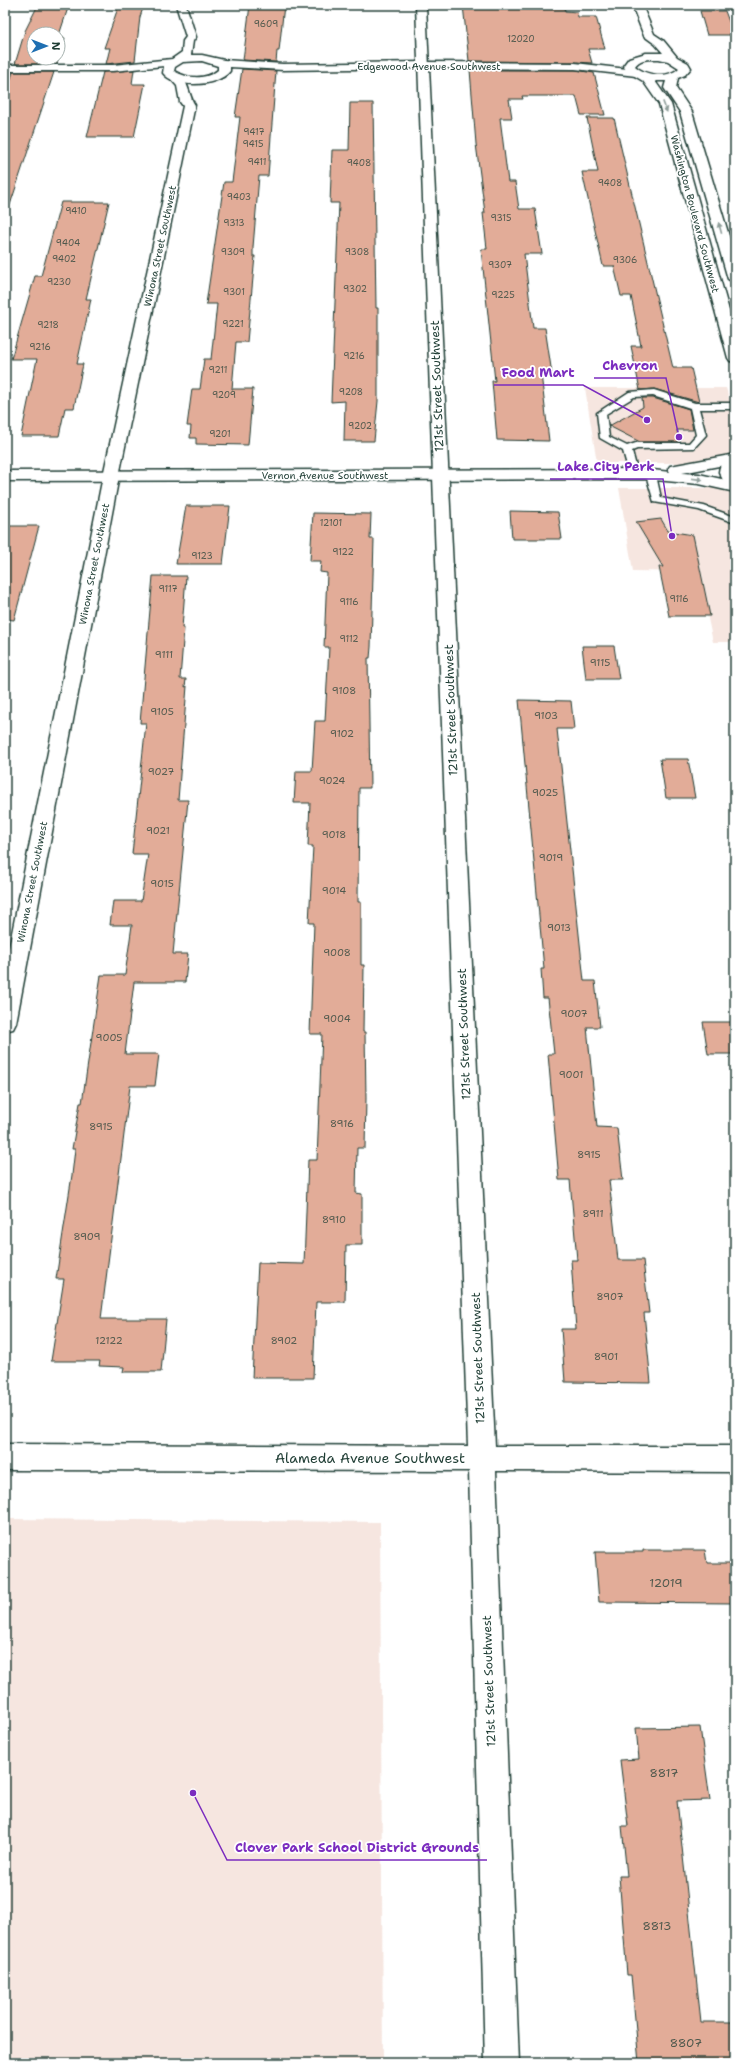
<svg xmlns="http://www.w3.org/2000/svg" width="740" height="2068" viewBox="0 0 740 2068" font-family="'Shantell Sans',sans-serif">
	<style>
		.built { fill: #f6e6e0 }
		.building { fill: #e2ac98; stroke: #1f3d34; fill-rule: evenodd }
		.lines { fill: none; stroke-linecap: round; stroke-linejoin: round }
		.service-casing { stroke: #1f3d34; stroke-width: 3 }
		.minor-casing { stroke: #1f3d34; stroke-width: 3 }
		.tertiary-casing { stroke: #1f3d34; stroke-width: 3 }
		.secondary-casing { stroke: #1f3d34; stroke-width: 3 }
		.service { fill: #fff; fill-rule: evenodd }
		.minor { fill: #fff; fill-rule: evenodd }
		.tertiary { fill: #fff; fill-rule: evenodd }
		.secondary { fill: #fff; fill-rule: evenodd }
		.oneway { fill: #8f9e9a }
		.labels { text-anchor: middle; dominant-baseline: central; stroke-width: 3.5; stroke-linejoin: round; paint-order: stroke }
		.far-number-label { font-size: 9px; fill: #50594d }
		.far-street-label { font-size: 10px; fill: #1f3d34; stroke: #fff }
		.number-label { font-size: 10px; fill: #50594d }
		.street-label { font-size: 12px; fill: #1f3d34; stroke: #fff }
		.near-number-label { font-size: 12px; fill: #50594d }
		.near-street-label { font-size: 14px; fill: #1f3d34; stroke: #fff }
		.leader { fill: none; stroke: #7b2cbf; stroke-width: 1.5 }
		.callout-dot { fill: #7b2cbf; stroke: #fff; stroke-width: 1.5 }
		.callout-label { font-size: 13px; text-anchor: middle; font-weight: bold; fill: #7b2cbf; stroke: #fff; stroke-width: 3.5; stroke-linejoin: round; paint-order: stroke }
	</style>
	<rect width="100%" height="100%" fill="#fff"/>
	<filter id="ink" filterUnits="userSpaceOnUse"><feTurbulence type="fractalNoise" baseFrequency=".025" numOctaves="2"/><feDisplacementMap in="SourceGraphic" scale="8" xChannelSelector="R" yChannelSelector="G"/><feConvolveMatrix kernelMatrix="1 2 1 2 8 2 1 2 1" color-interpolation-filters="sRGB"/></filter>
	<g filter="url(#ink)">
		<!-- built -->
		<path class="built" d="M585 388H726L735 419V463H597Z
			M619 488H735V642H713L698 572 633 571Z
			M5 1519 380 1522 383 2063H5Z"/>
		<!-- building -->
		<path class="building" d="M38 5H69L58 38H65L57 64H15L25 31ZM34 34H58V58H34Z
			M119 5H144L140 17 135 61 106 64 110 48H104Z
			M250 5H284L279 51H277L276 62 243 60Z
			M463 5H564L565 11 577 12 578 17H596L605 49H588L592 63 575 62 469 61Z
			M700 11H725L734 35H707Z
			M242 69 276 71 268 176H259L253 247V256H255L247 342H236L232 389H253L248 445 196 444V438H190L191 426H187L192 389H200L204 359H211L217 304H206L224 182H232L240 117H235Z
			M134 70 132 84H145L134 137H87L103 72Z
			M470 70H575L594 73 605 115H581L576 96H522L523 99H509L512 118H500L508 182H515L519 209H535L542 254H524L533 328H545L552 374H541L549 441 497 440 492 381H495L481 249H487L483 213H485L476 144Z
			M13 72H54L10 205 5 204V84H9Z
			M350 103H373L376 308H378V401L374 441H344L345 401 331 402 339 203H330L332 150H349Z
			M587 118H614L673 368H691L699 402 654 389 640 390 631 346H641L631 296H621L614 266H603L582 172H598Z
			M61 202H109L86 299H91L77 364H83L74 408H65L59 436H21L37 359H11L35 276H41Z
			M642 398H653L689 409 693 430H677L679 442H640L609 426 643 407Z
			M186 506H230L223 564H176Z
			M510 511 558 512 562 539H512Z
			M313 513 371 514 370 539H374L371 647 370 658H368L370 788H359L358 902H361V965H364L363 1032H365L366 1098 365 1148H357L356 1193 362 1194V1245H346L345 1302H316L313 1378H252L258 1263 304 1264 308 1160H317L322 1034H310L314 923H309L313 846H308L310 803H294L296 771H312L315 721H325L329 647H324L327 573 320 572 321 561H310Z
			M661 519 668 531 693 535 710 616H669L659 567H663L636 522Z
			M5 526H39L14 620 5 619Z
			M153 576H186L182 628H184L180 679H186L185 687 187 686 178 800H188L173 954H188L185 982H134L125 1054H159L155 1086H130L101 1319H166L161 1372H123L124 1367 99 1366 100 1361H51L64 1279H56L72 1175 75 1149H72L80 1103H82L101 975H125L132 925H110L113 901H141L148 854H132L146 723H140Z
			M582 646H614L619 679H586Z
			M519 700 571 701 574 729H557L584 981H595L600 1027H587L597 1127 617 1128 623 1180H609L618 1260H643L649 1313H644L651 1383 565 1382 561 1329H576L571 1260H577L570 1180H559L548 1054H554L548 998H543L541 969H544Z
			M660 759H688L695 798H666Z
			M703 1022H735V1054H708Z
			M643 1550H705L707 1563H735V1603L599 1602 595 1552H643Z
			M700 1727 710 1800 677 1801 701 2022H735V2063H639L631 1975H627L619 1876H627L622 1826H628L620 1760 639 1759 636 1728Z"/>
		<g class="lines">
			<!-- service casing -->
			<g class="service-casing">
				<path id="service" d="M654 390 695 403H735V409H699L706 435 694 448 637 449 632 451 638 474 636 476H630L623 451 600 438 597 413 629 392ZM653 396 690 408 696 435 689 443H636L627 446 609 437 606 414 634 397Z
					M651 472 656 475 661 498 704 506 735 517V523L699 510 654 502 646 475Z"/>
			</g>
			<!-- minor casing -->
			<g class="minor-casing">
				<path id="minor" d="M416 5H426L495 1446H735V1472L496 1471 519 2063H485L469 1471 5 1470V1444L468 1446Z
					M175 74C189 77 188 95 195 105L119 476 16 1023 13 1029 5 1031V968L103 476 183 106 180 102 177 86 169 77Z"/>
			</g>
			<!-- tertiary casing -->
			<g class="tertiary-casing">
				<path id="tertiary" d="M176 5H186L196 37 193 41 191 55H202L224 60 283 64 424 62 575 63 636 70 642 73 636 76 575 69 424 68 283 70 230 67V71C218 87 175 89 163 73L164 66 113 71H5V65H113L172 59 182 52 183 41 186 37ZM202 61 218 66V70C206 80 188 79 174 71L175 67 183 62Z
					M730 455 735 457V463L682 473 699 474 735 482V492L699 484 644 479 5 481V471L644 469 670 472 668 469 670 466Z"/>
			</g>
			<!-- secondary casing -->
			<g class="secondary-casing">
				<path id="secondary" d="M632 5H642L654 34 663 40 677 57 688 63 691 68 685 75 678 78 676 88 692 112 735 256V283L728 279 680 112 664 88 666 81H655L671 104 735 332V362L730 361 728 358 659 104 643 81 628 72 623 66 629 58 646 53H663L655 44 644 36ZM659 59 668 61 679 68C668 79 646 76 635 66 640 58 651 59 659 59Z
					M735 453V491L726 486 719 472C720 462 726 456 735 453Z"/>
			</g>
			<!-- service -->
			<use href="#service" class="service"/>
			<!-- minor -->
			<use href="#minor" class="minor"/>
			<!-- tertiary -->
			<use href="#tertiary" class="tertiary"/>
			<!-- secondary -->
			<use href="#secondary" class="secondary"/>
		</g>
		<!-- one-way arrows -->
		<defs><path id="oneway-solid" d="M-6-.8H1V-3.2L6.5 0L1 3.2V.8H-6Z"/></defs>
		<g class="oneway">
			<use href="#oneway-solid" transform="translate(665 107) rotate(69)"/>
			<use href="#oneway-solid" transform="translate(720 228) rotate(-106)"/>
			<use href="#oneway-solid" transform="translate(697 479) rotate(7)"/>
		</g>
	</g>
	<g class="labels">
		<!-- far-number labels -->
		<g class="far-number-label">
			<text x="266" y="24">9609</text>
			<text x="521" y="39">12020</text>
			<text x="254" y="132">9417</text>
			<text x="253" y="144">9415</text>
			<text x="257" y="162">9411</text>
			<text x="359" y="163">9408</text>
			<text x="610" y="183">9408</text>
			<text x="239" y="197">9403</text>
			<text x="76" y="211">9410</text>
			<text x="501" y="218">9315</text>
			<text x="234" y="223">9313</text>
			<text x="68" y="243">9404</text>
			<text x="233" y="252">9309</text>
			<text x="357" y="252">9308</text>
			<text x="64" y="259">9402</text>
			<text x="625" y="260">9306</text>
			<text x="500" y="265">9307</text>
			<text x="59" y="282">9230</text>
			<text x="355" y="289">9302</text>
			<text x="234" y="292">9301</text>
			<text x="503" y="295">9225</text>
			<text x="233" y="324">9221</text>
			<text x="48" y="325">9218</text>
			<text x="40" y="347">9216</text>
			<text x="354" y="356">9216</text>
			<text x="218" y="370">9211</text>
			<text x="351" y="392">9208</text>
			<text x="224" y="395">9209</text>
			<text x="360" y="426">9202</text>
			<text x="220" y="434">9201</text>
			<text x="331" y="523">12101</text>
			<text x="343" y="552">9122</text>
			<text x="202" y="556">9123</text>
			<text x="168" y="589">9117</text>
			<text x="679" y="599">9116</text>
			<text x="349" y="602">9116</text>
			<text x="349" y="639">9112</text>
		</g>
		<!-- far-street labels -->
		<g class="far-street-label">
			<text x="429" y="66">Edgewood Avenue Southwest</text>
			<text transform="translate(695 214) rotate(75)">Washington Boulevard Southwest</text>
			<text transform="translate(160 246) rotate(-78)">Winona Street Southwest</text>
			<text x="325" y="475">Vernon Avenue Southwest</text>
			<text transform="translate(94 564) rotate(-79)">Winona Street Southwest</text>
			<text transform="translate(32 882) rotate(-79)">Winona Street Southwest</text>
		</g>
		<!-- number labels -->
		<g class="number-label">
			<text x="164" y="654">9111</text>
			<text x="600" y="662">9115</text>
			<text x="344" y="690">9108</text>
			<text x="162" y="711">9105</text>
			<text x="546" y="715">9103</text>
			<text x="342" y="733">9102</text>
			<text x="161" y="771">9027</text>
			<text x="332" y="780">9024</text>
			<text x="545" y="792">9025</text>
			<text x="158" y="830">9021</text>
			<text x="334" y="834">9018</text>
			<text x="551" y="857">9019</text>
			<text x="162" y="883">9015</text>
			<text x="334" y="890">9014</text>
			<text x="559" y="927">9013</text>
			<text x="337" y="952">9008</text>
			<text x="574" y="1013">9007</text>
			<text x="337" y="1018">9004</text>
			<text x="109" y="1037">9005</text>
			<text x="571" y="1074">9001</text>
			<text x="342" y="1123">8916</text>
			<text x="101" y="1126">8915</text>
			<text x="589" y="1154">8915</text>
			<text x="593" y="1213">8911</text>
			<text x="334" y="1219">8910</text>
			<text x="87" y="1236">8909</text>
			<text x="610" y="1296">8907</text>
			<text x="109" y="1340">12122</text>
			<text x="284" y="1340">8902</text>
			<text x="606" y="1356">8901</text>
		</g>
		<!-- street labels -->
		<g class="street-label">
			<text transform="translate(437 386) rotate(-92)">121st Street Southwest</text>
			<text transform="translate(451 710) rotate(-92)">121st Street Southwest</text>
			<text transform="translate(464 1034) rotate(-92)">121st Street Southwest</text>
			<text transform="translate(478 1358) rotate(-92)">121st Street Southwest</text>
			<text transform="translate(489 1681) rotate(-92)">121st Street Southwest</text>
		</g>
		<!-- near-number labels -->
		<g class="near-number-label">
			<text x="666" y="1583">12019</text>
			<text x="664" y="1773">8817</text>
			<text x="657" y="1926">8813</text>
			<text x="686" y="2043">8807</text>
		</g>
		<!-- near-street labels -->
		<g class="near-street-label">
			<text x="370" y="1458">Alameda Avenue Southwest</text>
		</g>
	</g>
	<!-- callouts -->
	<path class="leader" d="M679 437L666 378H594M647 420L583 385H494M672 536L663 479H550M193 1793L227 1860H487"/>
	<g class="callout-dot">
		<circle cx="679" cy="437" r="4"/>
		<circle cx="647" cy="420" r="4"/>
		<circle cx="672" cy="536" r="4"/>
		<circle cx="193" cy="1793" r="4"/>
	</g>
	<g class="callout-label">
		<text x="630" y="370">Chevron</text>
		<text x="538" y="377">Food Mart</text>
		<text x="606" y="471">Lake City Perk</text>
		<text x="357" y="1852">Clover Park School District Grounds</text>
	</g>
	<!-- margin -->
	<rect width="740" height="2068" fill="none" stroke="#fff" stroke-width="20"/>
	<rect x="10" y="10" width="720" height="2048" fill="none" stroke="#1f3d34" stroke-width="1.5" filter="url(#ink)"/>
	<!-- north arrow -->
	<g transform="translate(46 46) rotate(90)"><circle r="19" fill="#ffffff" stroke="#a5b1ae"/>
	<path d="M0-3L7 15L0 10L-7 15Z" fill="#1f6fb2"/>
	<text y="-6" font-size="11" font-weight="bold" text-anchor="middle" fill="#1f3d34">N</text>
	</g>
</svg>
